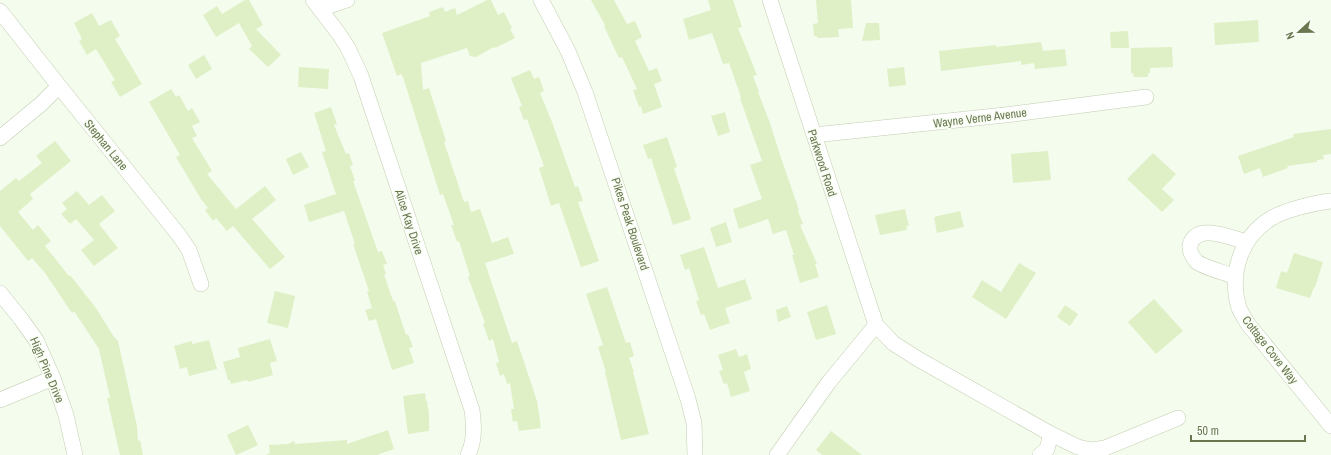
<svg xmlns="http://www.w3.org/2000/svg" width="1331" height="455" viewBox="0 0 1331 455" font-family="'Archivo Narrow',sans-serif">
	<style>
		.building { fill: #e0f0c6 }
		.lines { fill: none; stroke-linecap: round; stroke-linejoin: round }
		.minor-casing { stroke: #c3ceb1; stroke-width: 16 }
		.minor { stroke: #fff; stroke-width: 15 }
		.labels { text-anchor: middle; dominant-baseline: central; stroke-width: 3; stroke-linejoin: round; paint-order: stroke }
		.street-label { font-size: 12px; fill: #6a774f; stroke: #f8fef4 }
	</style>
	<rect width="100%" height="100%" fill="#f3fced"/>
	<!-- building -->
	<path class="building" d="M245 0H249L263 25 256 29 281 55 268 67 249 49 252 46 239 23 216 37 203 15 217 6 222 14Z
		M487 0H491L498 15 504 12 512 28 510 29 515 38 495 48 494 47 476 57 470 56 467 48 421 63 423 90 429 88 446 141 444 142 464 202 468 201 471 212 480 209 492 243 508 237 514 254 485 263 512 343 517 341 537 401 541 428 519 431 517 421 513 422 511 409H514L510 383 507 384 504 374 500 376 496 363 499 362 493 339 489 341 483 324 485 323 468 277 470 276 459 241 457 242 451 225H454L443 194 440 195 403 77 401 74 397 76 382 33 430 16 429 12 443 7 445 12 455 8 457 15Z
		M591 0H614L627 24 635 21 642 37 635 41 649 71 657 68 662 81 654 84 662 107 643 114 641 106 639 107 633 90 637 89 622 57 619 58 604 26 605 25Z
		M708 0H733L742 27 738 28 757 75 753 76 759 92H758L770 123 780 155 799 210 798 211 803 224 800 225 817 264H815L819 277 800 283 792 255H794L786 230 773 234 768 219 739 229 733 209 762 199 750 165 762 161 740 98 741 97 729 63 723 64 712 33 689 40 683 19 711 10Z
		M816 0H851L853 28 838 29 839 37 817 38V36H814L813 24 818 23Z
		M92 13 99 26 111 20 120 36 115 39 142 84 120 97 111 82 115 80 96 49 87 55 79 41 82 39 74 23Z
		M1258 20 1259 42 1215 45 1214 23Z
		M866 23H879L880 40 862 41Z
		M1128 31 1129 48H1111L1110 32Z
		M1041 42 1043 51 1065 49 1067 66 1035 69 1034 63 1021 65V61L941 71 939 51 996 45V47Z
		M1172 47 1173 67 1150 68V73H1148V77H1134L1133 73H1131V48Z
		M204 55 212 69 196 79 188 65Z
		M299 67 329 69 328 89 298 87Z
		M904 67 906 85 889 87 887 69Z
		M530 70 534 79 539 77 544 91 540 93 552 122 575 187 578 186 583 201 578 202 599 261 581 267 559 203 551 206 539 168 544 166 527 119 524 120 519 107 522 106 511 78Z
		M171 89 176 97 179 95 188 111 192 108 200 122 192 126 197 136 192 138 212 171 207 174 236 209 265 186 276 200 252 219 285 257 270 269 233 226 227 231 216 218 213 221 205 210 208 208 201 199 176 157 180 155 149 102Z
		M331 107 337 124 334 125 346 154 349 153 353 165 350 166 355 181H353L378 252 382 251 387 264 383 265 386 274H384L393 301H395L406 335 408 334 413 347 409 348 414 363 392 370 376 319 369 321 365 310 372 308 367 292 369 291 353 244H355L344 211 309 222 304 205 336 194 322 152 326 151 314 113Z
		M725 112 730 132 718 136 711 116Z
		M1331 129V154L1323 155 1324 159 1317 160V162L1287 166 1288 168 1263 177 1260 168 1244 174 1238 156 1294 137 1293 134Z
		M667 137 677 167 674 168 691 219 673 225 651 158 648 159 643 145Z
		M55 141 71 161 30 194 33 199 18 212 33 230 38 225 51 241 45 246 69 276 70 275 96 308 114 337 118 341 137 426 138 441 140 440 143 455H120L107 398H110L99 349 74 311 72 313 45 273 32 258 28 261 0 226V191L16 178 19 181 42 163 36 156Z
		M1048 151 1051 180 1013 183 1011 154Z
		M301 152 309 167 293 175 286 159Z
		M1153 153 1176 174 1162 189 1174 200 1162 212 1127 179Z
		M77 191 89 205 102 195 115 211 99 224 118 248 94 266 81 250 94 240 76 219 70 224 61 214 67 209 62 203Z
		M905 209 909 226H906L907 230 880 235 875 215Z
		M960 211 964 227 937 233 934 217Z
		M726 222 732 242 716 247 710 228Z
		M704 247 718 288 745 279 752 299 725 308 730 323 710 330 704 314 701 315 696 301 699 300 689 268 685 270 680 255Z
		M1294 253 1323 262 1315 287H1314L1310 298 1276 288 1281 271 1287 273Z
		M1019 263 1036 273 1006 319 972 297 982 280 1001 292Z
		M607 287 626 343 630 342 634 356 629 358 634 372H633L649 434 621 440 605 372H606L598 347 603 345 586 294Z
		M275 291 295 296 288 328 267 323Z
		M1154 299 1183 331 1156 354 1128 322Z
		M827 305 836 334 816 340 807 312Z
		M1065 305 1078 314 1070 326 1057 317Z
		M787 306 791 317 778 322 776 310Z
		M270 339 277 361 270 363 273 375 248 382 247 380 231 384 230 380H228L223 362 240 357 238 348Z
		M209 340 217 369 189 376 187 367 180 369 174 346 192 341V344Z
		M736 349 739 357 747 354 751 369 744 372 750 391 731 397 727 383 724 384 719 371 723 370 718 355Z
		M425 393 426 401H427L429 415V431L408 434 403 396Z
		M248 425 258 445 236 455 227 435Z
		M388 430 394 449 377 455H266L270 453 269 445 288 444 294 441 295 444 347 440V444Z
		M831 431 862 455H822L816 450Z"/>
	<g class="lines">
		<!-- minor casing -->
		<g class="minor-casing">
			<path id="minor" d="M313 0 339 34 348 48 361 76 472 410C474 426 475 440 468 455
				M541 0 568 51 585 92 688 399 694 423 695 455
				M770 0 876 325 893 343 918 359 1051 434 1078 447 1091 450 1105 448 1178 418
				M320 9 347 0
				M0 11 59 86 178 234 189 250 201 284
				M814 135 1005 115 1146 97
				M0 138 41 104 59 86
				M1331 201C1314 203 1284 210 1270 219 1240 238 1229 275 1239 308 1241 313 1245 319 1248 324L1331 426
				M1235 277C1226 273 1203 267 1197 262 1193 258 1189 251 1190 245 1197 222 1232 238 1246 242
				M0 293 21 319 36 340 53 378 66 415 75 455
				M0 400 53 378
				M777 455 829 382 876 325
				M1040 455 1047 449 1051 434"/>
		</g>
		<!-- minor -->
		<use href="#minor" class="minor"/>
	</g>
	<g class="labels">
		<!-- street labels -->
		<g class="street-label">
			<text transform="translate(980 118) rotate(-7)">Wayne Verne Avenue</text>
			<text transform="translate(106 145) rotate(51)">Stephan Lane</text>
			<text transform="translate(822 163) rotate(72)">Parkwood Road</text>
			<text transform="translate(409 222) rotate(72)">Alice Kay Drive</text>
			<text transform="translate(630 224) rotate(72)">Pikes Peak Boulevard</text>
			<text transform="translate(1270 350) rotate(52)">Cottage Cove Way</text>
			<text transform="translate(47 370) rotate(67)">High Pine Drive</text>
		</g>
	</g>
	<!-- north arrow -->
	<g transform="translate(1299 32) rotate(248)" stroke="#f8fef4" stroke-width="3" paint-order="stroke">
	<path d="M0-3L7 15L0 10L-7 15Z" fill="#6a774f"/>
	<text y="-6" font-size="11" font-weight="bold" text-anchor="middle" fill="#6a774f">N</text>
	</g>
	<!-- scale -->
	<path d="M1191 435v6h114v-6" fill="none" stroke="#6a774f" stroke-width="2"/>
	<text x="1197" y="435" font-size="12" fill="#6a774f" stroke="#f8fef4" stroke-width="3" paint-order="stroke">50 m</text>
</svg>
